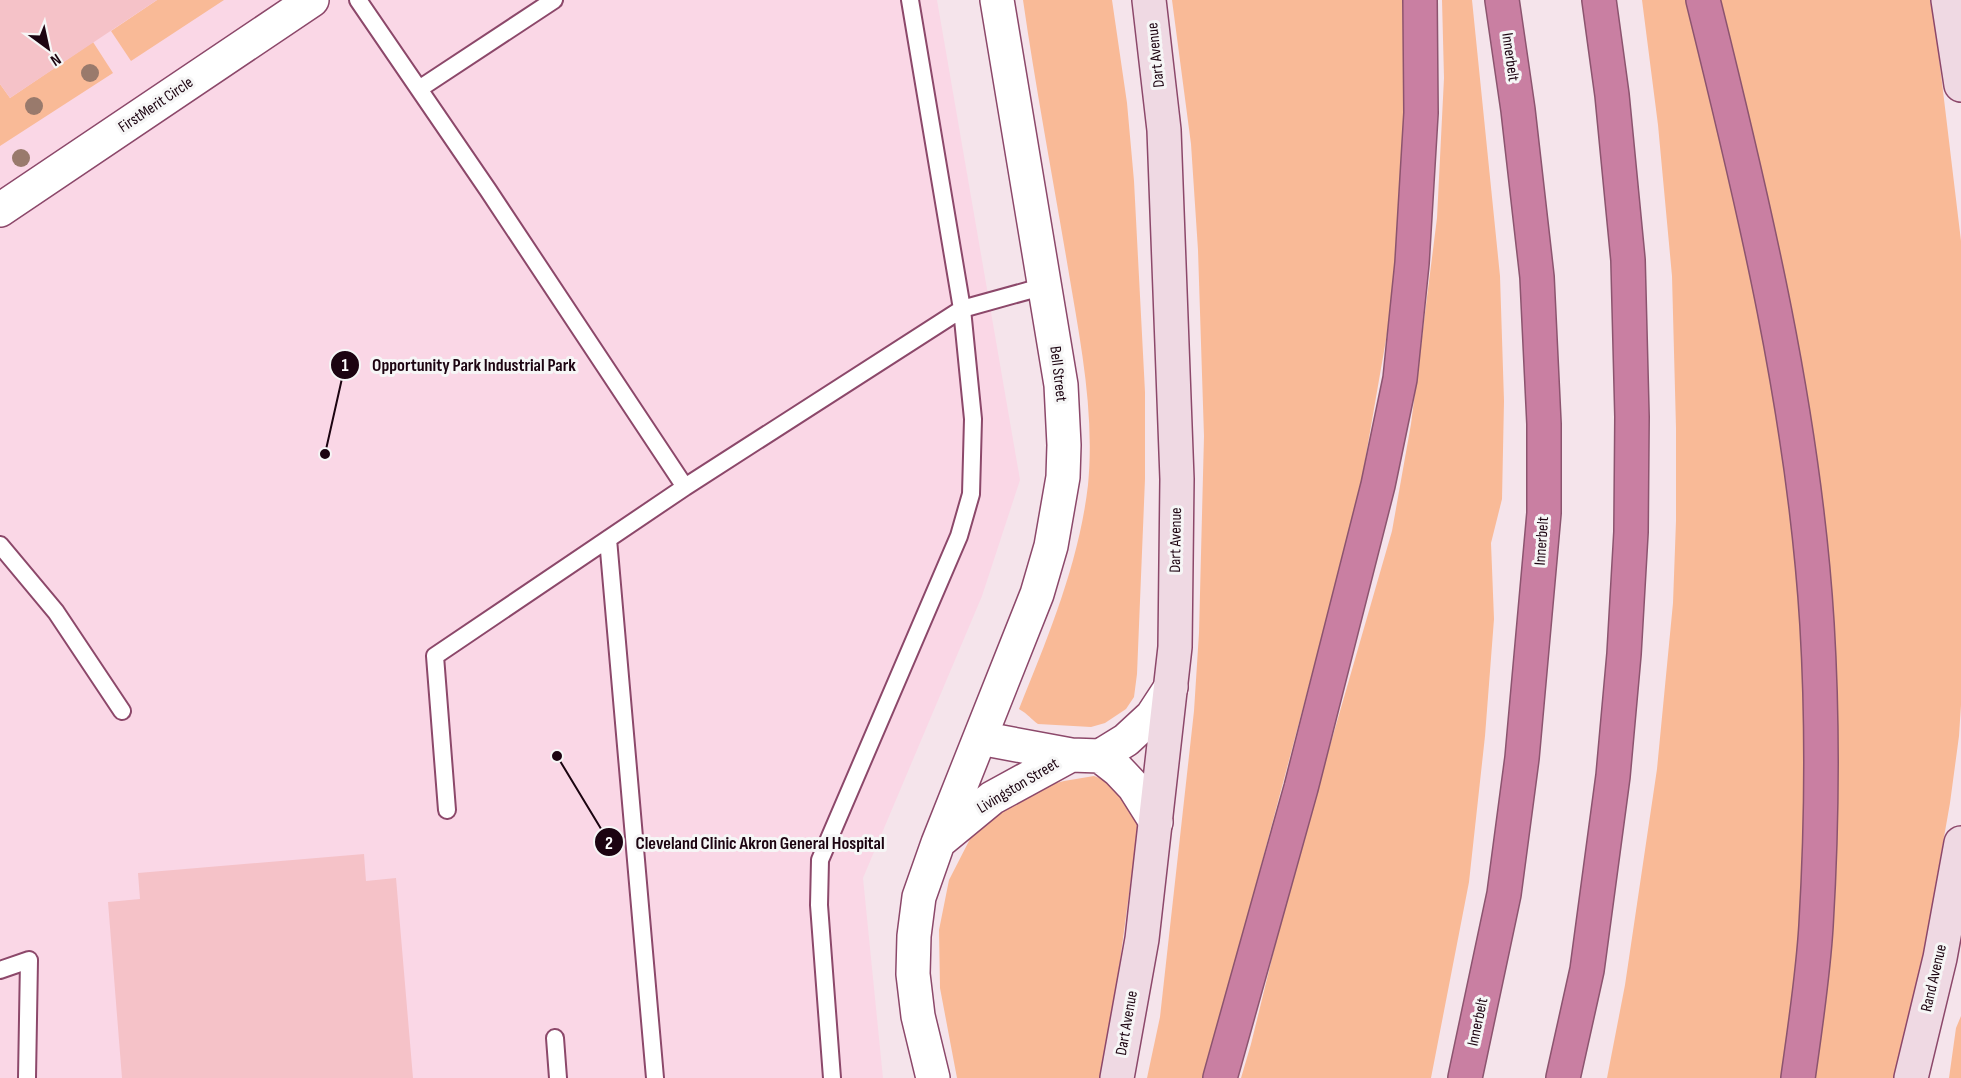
<svg xmlns="http://www.w3.org/2000/svg" width="1961" height="1078" viewBox="0 0 1961 1078" font-family="'Sofia Sans Condensed',sans-serif">
	<style>
		.built { fill: #fad7e6 }
		.green { fill: #f9ba97 }
		.building { fill: #f5c2c8 }
		.lines { fill: none; stroke-linecap: round; stroke-linejoin: round }
		.service-casing { stroke: #8c486a; stroke-width: 20 }
		.minor-casing { stroke: #8c486a; stroke-width: 36 }
		.secondary-casing { stroke: #8c486a; stroke-width: 36 }
		.motorway-casing { stroke: #8c546f; stroke-width: 36 }
		.service { stroke: #fff; stroke-width: 16 }
		.minor { stroke: #fff; stroke-width: 33 }
		.secondary { stroke: #efd9e3; stroke-width: 33 }
		.motorway { stroke: #c97fa2; stroke-width: 33 }
		.tree { fill: #997a6c }
		.labels { text-anchor: middle; dominant-baseline: central; stroke-width: 6; stroke-linejoin: round; paint-order: stroke }
		.street-label { font-size: 16px; fill: #1c0411; stroke: #f6f6f6 }
		.leader { fill: none; stroke: #1c0411; stroke-width: 2 }
		.callout-dot { fill: #1c0411; stroke: #f6f6f6; stroke-width: 2 }
		.mark-label { font-size: 18px; text-anchor: middle; font-weight: bold; fill: #fff }
		.callout-label { font-size: 18px; text-anchor: middle; font-weight: bold; fill: #1c0411; stroke: #f6f6f6; stroke-width: 6; stroke-linejoin: round; paint-order: stroke }
	</style>
	<rect width="100%" height="100%" fill="#f5e4eb"/>
	<!-- built -->
	<path class="built" d="M0 0H937L1020 480 982 596 863 878 883 1078H0Z"/>
	<!-- green -->
	<path class="green" d="M157 0H224L131 61 111 31Z
		M1023 0H1112L1127 103 1134 181 1145 392V479L1137 674 1134 697 1126 709 1105 723 1091 727 1038 724C1031 719 1028 714 1019 709 1048 637 1079 563 1088 485 1095 412 1080 340 1068 268 1053 179 1036 90 1023 0Z
		M1172 0H1403L1408 116 1396 282 1358 501 1222 1012 1202 1078H1147L1160 1017 1194 711 1199 633 1204 436 1198 250 1191 144Z
		M1442 0H1472L1500 276 1504 401 1502 499 1491 543 1494 619 1485 736 1469 882 1431 1078H1241L1251 1044 1291 881 1392 531 1411 424 1437 218 1444 78Z
		M1642 0H1687L1765 323 1798 548 1808 692 1807 884 1786 1078H1607L1625 985 1657 769 1673 603 1676 521V428L1672 276 1658 125Z
		M1715 0H1930L1934 16 1961 241V705L1959 736 1950 803 1922 962 1896 1078H1811L1827 637Z
		M93 42 113 73 0 146V84L10 98Z
		M1094 776 1113 783 1131 797 1138 826 1107 1059 1103 1078H957L940 988 939 930 949 880 970 839 997 811 1026 791 1064 781Z
		M1961 1016V1078H1949L1956 1028Z"/>
	<!-- building -->
	<path class="building" d="M0 0H157L10 98 0 84Z
		M364 854 366 881 396 878 413 1078H122L108 902 140 899 138 873Z"/>
	<g class="lines">
		<!-- service casing -->
		<g class="service-casing">
			<path id="service" d="M358 0 488 190 685 487 435 656 447 810
				M419 89 554 0
				M685 487 962 309 1045 286
				M608 539 655 1078
				M0 545 56 612 122 711
				M0 970 29 960 27 1078
				M555 1038 558 1078
				M832 1078 819 905 820 860 959 536 971 494 973 419 962 309 910 0"/>
		</g>
		<!-- minor casing -->
		<g class="minor-casing">
			<path id="minor" d="M0 210 312 0
				M980 738 1071 755 1100 756 1126 740 1152 716 1171 687
				M1100 756 1118 770 1134 787 1156 822
				M941 840 992 798 1071 755
				M933 1078 918 1016 913 974 914 936 919 897 938 843 1037 594 1051 546 1063 477 1064 445 1061 385 997 0"/>
		</g>
		<!-- secondary casing -->
		<g class="secondary-casing">
			<path id="secondary" d="M1948 0 1961 85
				M1117 1078 1142 939 1175 647 1177 479 1164 130 1149 0
				M1911 1078 1940 958 1961 843"/>
		</g>
		<!-- motorway casing -->
		<g class="motorway-casing">
			<path id="motorway" d="M1703 0C1754 205 1804 413 1817 624 1823 725 1822 825 1816 926 1813 976 1805 1028 1798 1078
				M1220 1078 1301 788 1378 485 1400 379 1412 263 1421 113 1420 0
				M1465 1078 1504 894 1522 758 1544 513V424L1537 277 1518 110 1502 0
				M1563 1078 1587 970 1613 776 1624 654 1631 532 1632 417 1628 260 1612 95 1599 0"/>
		</g>
		<!-- service -->
		<use href="#service" class="service"/>
		<!-- minor -->
		<use href="#minor" class="minor"/>
		<!-- secondary -->
		<use href="#secondary" class="secondary"/>
		<!-- motorway -->
		<use href="#motorway" class="motorway"/>
	</g>
	<!-- trees -->
	<g class="tree">
		<circle cx="90" cy="73" r="9"/>
		<circle cx="34" cy="106" r="9"/>
		<circle cx="21" cy="158" r="9"/>
	</g>
	<g class="labels">
		<!-- street labels -->
		<g class="street-label">
			<text transform="translate(1156 55) rotate(-96)">Dart Avenue</text>
			<text transform="translate(1510 57) rotate(82)">Innerbelt</text>
			<text transform="translate(156 105) rotate(-34)">FirstMerit Circle</text>
			<text transform="translate(1058 374) rotate(83)">Bell Street</text>
			<text transform="translate(1176 540) rotate(-89)">Dart Avenue</text>
			<text transform="translate(1542 541) rotate(-86)">Innerbelt</text>
			<text transform="translate(1018 786) rotate(-31)">Livingston Street</text>
			<text transform="translate(1934 978) rotate(-77)">Rand Avenue</text>
			<text transform="translate(1478 1022) rotate(-78)">Innerbelt</text>
			<text transform="translate(1127 1023) rotate(-80)">Dart Avenue</text>
		</g>
	</g>
	<!-- callouts -->
	<path class="leader" d="M325 454L345 365M557 756L609 842"/>
	<g class="callout-dot">
		<circle cx="325" cy="454" r="6"/>
		<circle cx="557" cy="756" r="6"/>
		<circle cx="345" cy="365" r="15"/>
		<circle cx="609" cy="842" r="15"/>
	</g>
	<g class="mark-label">
		<text x="345" y="371">1</text>
		<text x="609" y="849">2</text>
	</g>
	<g class="callout-label">
		<text x="474" y="371">Opportunity Park Industrial Park</text>
		<text x="760" y="849">Cleveland Clinic Akron General Hospital</text>
	</g>
	<!-- north arrow -->
	<g transform="translate(48 48) rotate(147)" stroke="#f6f6f6" stroke-width="4.5" paint-order="stroke">
	<path d="M0-4.5L10 22L0 15L-10 22Z" fill="#1c0411"/>
	<text y="-9" font-size="16" font-weight="bold" text-anchor="middle" fill="#1c0411">N</text>
	</g>
</svg>
